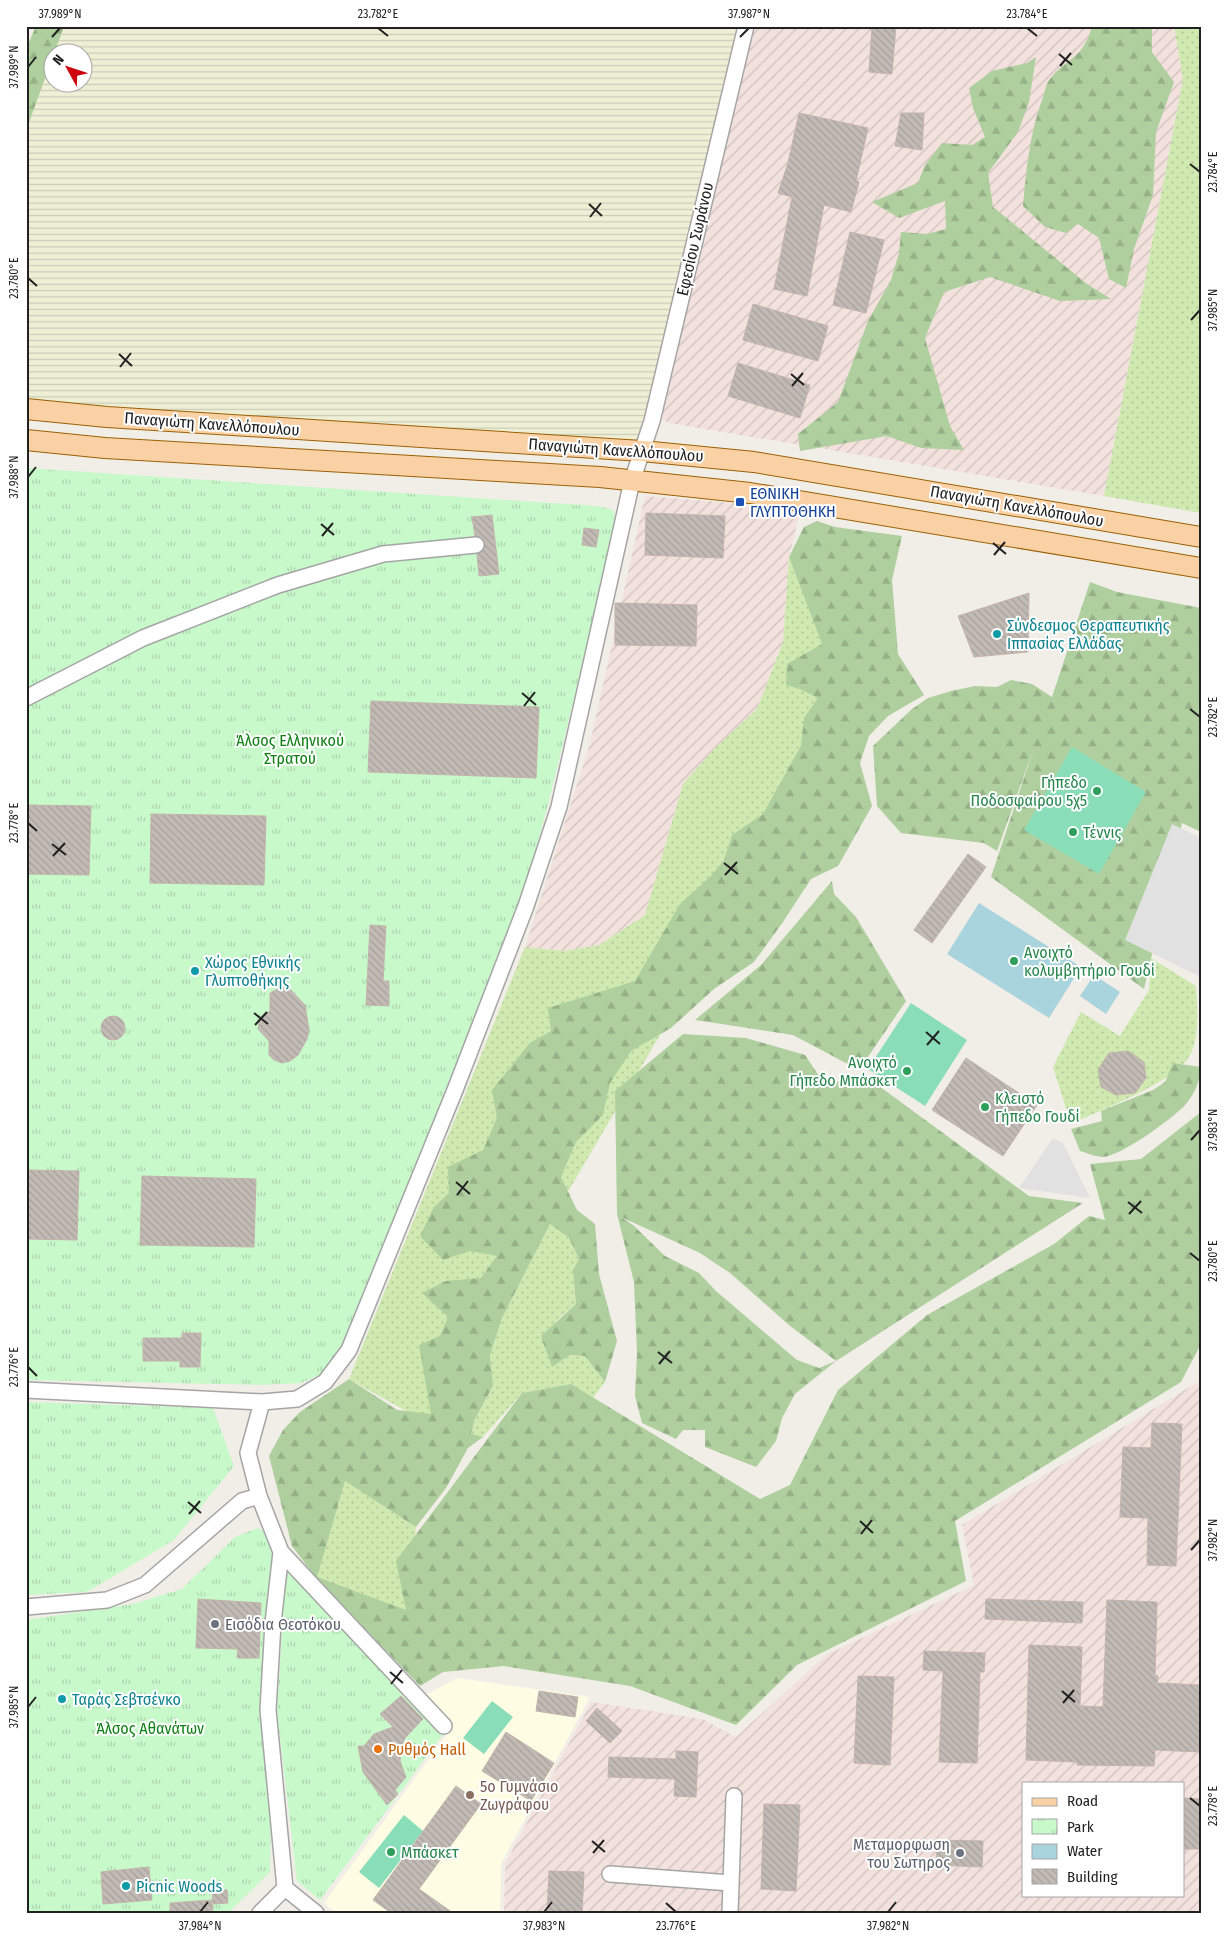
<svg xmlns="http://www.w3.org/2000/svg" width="1227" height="1939" viewBox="0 0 1227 1939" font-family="'Fira Sans Condensed',sans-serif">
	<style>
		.education { fill: #fefde4 }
		.military { fill: url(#military-furrows); fill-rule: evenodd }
		.farmland { fill: url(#farmland-rules) }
		.grass { fill: url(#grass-dots) }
		.forest { fill: url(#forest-firs); fill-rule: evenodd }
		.park { fill: url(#park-tufts) }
		.pitch { fill: #89ddb9 }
		.parking { fill: #e1e1e1 }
		.water { fill: #aad4dd }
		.building { fill: url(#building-back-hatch); stroke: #c3b4ab }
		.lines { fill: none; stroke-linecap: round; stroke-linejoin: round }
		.minor-casing { stroke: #a5a5a5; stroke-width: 18 }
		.major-casing { stroke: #9b6104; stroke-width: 22 }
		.minor { stroke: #fff; stroke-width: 15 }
		.major { stroke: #fad1a5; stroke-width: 20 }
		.ticks { fill: none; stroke: #212121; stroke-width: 2 }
		.transit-dot { fill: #1a4fb4; stroke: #fff; stroke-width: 2 }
		.culture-dot { fill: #0f9aa8; stroke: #fff; stroke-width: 2 }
		.leisure-dot { fill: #2e9e5b; stroke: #fff; stroke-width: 2 }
		.worship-dot { fill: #6b7280; stroke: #fff; stroke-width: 2 }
		.food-dot { fill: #e8710a; stroke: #fff; stroke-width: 2 }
		.education-dot { fill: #8d6e63; stroke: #fff; stroke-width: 2 }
		.labels { text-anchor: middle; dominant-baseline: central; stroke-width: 4; stroke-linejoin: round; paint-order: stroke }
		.street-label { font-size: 16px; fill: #212121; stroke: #fff }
		.transit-label { font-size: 16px; fill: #164399; stroke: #fff; text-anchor: start }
		.culture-label { font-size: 16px; fill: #0d838f; stroke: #fff; text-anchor: start }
		.park-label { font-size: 16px; fill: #0f8013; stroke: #fff }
		.leisure-label { font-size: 16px; fill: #27864d; stroke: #fff; text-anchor: start }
		.worship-label { font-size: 16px; fill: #5b616d; stroke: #fff; text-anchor: start }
		.food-label { font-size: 16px; fill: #c56008; stroke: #fff; text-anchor: start }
		.education-label { font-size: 16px; fill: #785e54; stroke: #fff; text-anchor: start }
		.neatline { fill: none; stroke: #212121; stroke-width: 2 }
		.ticks-label { font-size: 12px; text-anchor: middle; fill: #212121 }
	</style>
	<defs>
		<pattern id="military-furrows" width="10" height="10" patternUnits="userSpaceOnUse" patternTransform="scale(1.25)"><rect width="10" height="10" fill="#f2e1dd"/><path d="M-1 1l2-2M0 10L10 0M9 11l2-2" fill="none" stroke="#cfc1bd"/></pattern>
		<pattern id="farmland-rules" width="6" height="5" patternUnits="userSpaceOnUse" patternTransform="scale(1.25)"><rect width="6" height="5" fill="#eeefd5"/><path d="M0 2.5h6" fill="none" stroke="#cccdb7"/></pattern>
		<pattern id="grass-dots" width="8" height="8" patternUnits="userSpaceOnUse" patternTransform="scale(1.25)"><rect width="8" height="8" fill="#cfe9b0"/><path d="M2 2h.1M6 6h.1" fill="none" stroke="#b1c897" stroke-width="1.8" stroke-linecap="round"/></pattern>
		<pattern id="forest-firs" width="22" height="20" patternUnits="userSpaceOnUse" patternTransform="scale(1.25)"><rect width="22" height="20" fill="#afcf9e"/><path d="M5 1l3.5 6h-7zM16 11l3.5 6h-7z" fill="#96b188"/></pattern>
		<pattern id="park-tufts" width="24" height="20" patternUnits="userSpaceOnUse" patternTransform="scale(1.25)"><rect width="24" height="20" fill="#c8f9ca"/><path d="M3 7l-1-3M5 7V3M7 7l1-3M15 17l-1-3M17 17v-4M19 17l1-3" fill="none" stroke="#acd5ad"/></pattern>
		<pattern id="building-back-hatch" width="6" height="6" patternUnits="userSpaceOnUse" patternTransform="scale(1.25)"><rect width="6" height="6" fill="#c2bab5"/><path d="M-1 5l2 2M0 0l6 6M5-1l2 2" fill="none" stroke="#a6a09b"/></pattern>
	</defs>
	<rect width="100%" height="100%" fill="#f1eee8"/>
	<!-- education -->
	<path class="education" d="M457 1678 590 1697 501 1864 500 1913H336L324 1903 452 1727 424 1696Z"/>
	<!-- military -->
	<path class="military" d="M752 26H1174L1183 79 1104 496 669 423 663 420 662 415Z
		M645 496 733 503 799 516 789 557 783 642 757 709 714 749 683 784 645 915 599 945 565 951 525 947 590 744Z
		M1201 1380V1913H504L505 1864 591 1702 702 1719 736 1737 826 1655 974 1585 962 1525ZM1023 1783H1183V1895H1023Z"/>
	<!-- farmland -->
	<path class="farmland" d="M64 26H745L659 394 634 455 26 409V131L52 59V82H82V52H55Z"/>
	<!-- grass -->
	<path class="grass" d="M1174 26H1201V513L1104 496 1183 79Z
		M789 557 849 713 431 1425 349 1379 525 947 565 951 599 945 645 915 683 784 714 749 757 709 783 642Z
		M1151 958 1196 986C1197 1007 1201 1044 1186 1061 1166 1085 1101 1110 1071 1124L1053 1067 1081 1012 1120 1036 1149 990Z
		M550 1224 569 1238 579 1259 573 1270 576 1304 556 1321 552 1367 570 1355 585 1356 605 1382 593 1398 571 1384 522 1393 483 1437 471 1435 475 1419 493 1387 490 1355 502 1318Z
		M345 1480 416 1527 406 1611 316 1578Z"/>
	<!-- forest -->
	<path class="forest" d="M36 26H64L55 52H52V59L26 131V49Z
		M1092 26H1152V52L1174 82 1156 132 1153 195 1134 249 1126 288 1109 279 1099 238 1078 224 1066 233 1045 227 1023 206C1026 169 1030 132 1043 97 1045 92 1046 83 1050 79 1067 57 1083 60 1092 26Z
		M1036 57 1029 102 1018 132 988 173 993 207 1087 284 1111 299 1060 301 990 277 944 292 925 338 950 426 964 450 921 448 887 436 800 451 798 434 838 402 868 321 891 280 899 253 901 232 927 234 946 229 945 201 899 218 872 202 918 183 925 165 942 143 972 145 985 137 973 108 969 88 992 71 1027 63Z
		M817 521 835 527 902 536 892 580 898 654 924 695 888 716 869 736 860 763 872 806 838 866 811 879 783 922 754 962 714 989 671 1028 631 1051 610 1083 603 1115 576 1142 561 1177 577 1210 595 1224 599 1274 617 1341 605 1382 585 1356 570 1355 552 1367 541 1336 576 1304 573 1270 579 1259 569 1238 550 1224 502 1318 490 1355 493 1386 475 1419 471 1434 483 1437 468 1448 446 1488 416 1527 345 1481 317 1577 406 1610 396 1561 522 1393 571 1384 760 1499 790 1485 838 1390 927 1315 1054 1244 1089 1216 1105 1220 1090 1164 1141 1159 1201 1112V1344L1181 1382 955 1521 966 1581 797 1665 736 1725 630 1686 504 1666 443 1672 420 1686 316 1578 292 1546 269 1456 283 1430 300 1412 349 1379 397 1410 431 1414 419 1345 440 1336 448 1317 422 1293 446 1281 481 1278 497 1256 470 1251 443 1260 420 1236 434 1207 449 1193 448 1167 483 1150 497 1118 492 1090 530 1043 551 1031 548 1008 635 981 680 904 711 876 724 860 732 835 763 814 801 746 804 718 818 698 800 689 786 685 787 664 822 644 789 557 804 527Z
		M1090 582 1117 592 1201 608V832L1182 823 1144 989 991 877 1035 745 997 851 984 843 901 833 877 806 873 746 912 709 928 698 951 691 975 686 997 687 1011 680 1032 684 1052 697Z
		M832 881 834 894 856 917 906 1001 859 1070 793 1035 695 1020 761 965Z
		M683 1034 746 1038 805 1055 825 1085 864 1075 1029 1196 1083 1203 836 1361 795 1394 782 1418 776 1441 756 1467 705 1447V1430H683L676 1439 642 1423 635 1396 637 1353 634 1282 617 1214 615 1091ZM621 1217 700 1253 730 1273 789 1325 836 1361 819 1368 797 1360 716 1291 699 1273 665 1256 633 1225Z
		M1173 1063 1201 1067C1201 1080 1194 1095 1185 1105 1172 1119 1121 1156 1103 1157 1096 1157 1087 1153 1080 1151L1071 1129 1102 1121 1101 1111 1153 1090 1165 1082Z"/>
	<!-- park -->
	<path class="park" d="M26 468 597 506 613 510 615 518 606 566 549 801 518 913 345 1347 326 1372 301 1383 262 1385 26 1380Z
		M26 1402 213 1408 234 1466 174 1540 87 1592 26 1595Z
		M258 1528 276 1538 270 1872 228 1913H26V1620L133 1604 182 1589 235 1537Z
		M286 1567 444 1733 320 1900 297 1881 277 1712Z"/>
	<!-- pitch -->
	<path class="pitch" d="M1072 747 1146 792 1099 874 1024 830Z
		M911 1003 967 1040 925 1106 868 1069Z
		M492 1701 513 1717 484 1754 463 1738Z
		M404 1815 423 1831 379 1888 359 1872Z"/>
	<!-- parking -->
	<path class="parking" d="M1172 824 1201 838V977L1125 940Z
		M1053 1138 1063 1143 1090 1198 1019 1188Z"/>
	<!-- water -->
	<path class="water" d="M979 903 1081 967 1049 1018 947 954Z
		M1094 975 1120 992 1106 1014 1080 996Z"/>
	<!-- building -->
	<path class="building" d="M872 26H896L892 74 869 72Z
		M799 113 868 128 856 181 859 182 851 212 824 205 807 296 774 289 792 197 778 193 788 163Z
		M901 113H924L922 150 895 146Z
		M850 232 884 240 866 313 833 305Z
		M753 304 828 326 818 361 743 340Z
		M738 363 810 385 800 418 728 396Z
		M646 513 725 516 723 558 645 555Z
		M492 515 499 574 479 576 477 554 484 549 485 544 480 537 475 536 472 517Z
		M584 528 599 530 596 547 582 545Z
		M1029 593 1028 652 974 657 958 616Z
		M615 603 697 605 696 646 615 645Z
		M371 701 539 707 536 778 368 772Z
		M26 805 91 806 89 875 26 874Z
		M151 814 266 816 264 885 150 883Z
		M968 854 986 867 932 943 914 930Z
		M370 925 386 926 383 981H389V1006L366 1005Z
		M286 985 305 1005 309 1030 307 1039 298 1055 290 1061 282 1063 274 1060 269 1055V1041L258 1029 260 1018 270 1011V993Z
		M101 1028a12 12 0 1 1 24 0a12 12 0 1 1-24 0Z
		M1128 1051 1144 1062 1146 1078 1135 1093 1116 1095 1101 1087 1098 1070 1109 1053Z
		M966 1058 1037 1105 1003 1156 932 1110Z
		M26 1170 79 1171 77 1240 26 1239Z
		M142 1176 256 1179 254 1247 140 1245Z
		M182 1333H201L200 1367H180V1361H143V1338H182Z
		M1152 1423 1182 1424 1176 1566 1147 1565 1148 1518 1120 1517 1123 1447 1151 1448Z
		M198 1599 261 1603 259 1658H237L238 1649 196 1648Z
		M986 1599 1083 1602 1082 1623 985 1619Z
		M1107 1600 1157 1602 1155 1675 1158 1676 1157 1683 1201 1685V1752L1155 1750 1154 1766 1077 1765V1762L1026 1760 1029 1645 1082 1647 1080 1706 1103 1707Z
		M924 1651 985 1653 984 1672H980L977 1763 939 1762 943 1671 923 1670Z
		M858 1676 894 1677 890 1765 854 1763Z
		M539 1691 578 1697 575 1717 536 1711Z
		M401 1696 423 1719 405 1738 401 1748 400 1761 406 1777 395 1790 398 1794 387 1805 363 1772 358 1746H364L374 1734 393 1727 380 1714Z
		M597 1708 622 1731 610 1743 586 1721Z
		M506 1732 554 1763 531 1801 482 1771Z
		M676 1751 698 1752 696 1797 674 1796 675 1779 608 1777 609 1757 676 1759Z
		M456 1786 481 1804 419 1889 453 1913H391L373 1900Z
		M1183 1798 1201 1799V1849H1183Z
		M764 1804 800 1805 796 1891 761 1889Z
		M937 1840 983 1841 982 1867 936 1865Z
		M149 1867 152 1900 103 1904 101 1872Z
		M549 1871 584 1872 582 1913H547Z
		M227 1890 228 1903 213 1904 212 1891Z
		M212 1900 213 1913H170V1903Z"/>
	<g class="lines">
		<!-- minor casing -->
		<g class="minor-casing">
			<path id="minor" d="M26 698 143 638 278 585 383 554 476 545
				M26 1390 262 1402 297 1399 325 1382 349 1350 455 1090 526 906 559 807 632 481 652 421 746 26
				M262 1402 248 1453 259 1496 281 1552 273 1623 268 1710 285 1888
				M281 1552 444 1726
				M26 1607 107 1600 145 1585 242 1501 259 1496
				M610 1874 731 1883
				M285 1888 316 1913
				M260 1913 285 1888
				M730 1913 734 1796"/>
		</g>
		<!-- major casing -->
		<g class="major-casing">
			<path id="major" d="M26 409 107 417 642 451 754 462 1201 537
				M26 440 105 448 600 477 750 493 1201 568"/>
		</g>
		<!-- minor -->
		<use href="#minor" class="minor"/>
		<!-- major -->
		<use href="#major" class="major"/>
	</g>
	<!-- ticks -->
	<path class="ticks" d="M378 28 388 36M1027 28 1037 36M52 37 60 28M740 37 749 28M1059 54 1072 65M1060 66 1071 53M28 67 36 57M1190 164 1200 172M589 204 602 216M590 217 601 203M28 278 37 286M1191 320 1200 310M119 354 132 366M120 367 131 353M791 374 804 385M792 386 803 373M28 477 36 467M321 524 334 535M322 536 333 523M993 543 1006 554M994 555 1005 542M522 693 536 705M524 706 535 692M1190 709 1200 717M28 823 37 831M52 844 66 855M53 856 65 843M724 863 738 874M725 875 737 862M254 1013 268 1024M255 1025 267 1012M926 1032 940 1044M927 1045 939 1031M1191 1140 1200 1130M456 1182 470 1194M457 1195 468 1181M1128 1202 1142 1213M1129 1214 1141 1201M1190 1253 1200 1261M658 1352 672 1363M659 1364 670 1351M28 1367 37 1376M188 1502 201 1513M189 1514 200 1501M860 1521 873 1533M861 1534 872 1520M1191 1550 1200 1540M390 1672 403 1683M391 1684 402 1670M1062 1691 1075 1702M1063 1703 1074 1690M28 1707 36 1697M1190 1798 1200 1806M592 1841 605 1852M593 1853 604 1840M666 1903 676 1912M200 1912 208 1902M544 1912 552 1902M888 1912 896 1902"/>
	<!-- markers -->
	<rect class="transit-dot" x="735" y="497" width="10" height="10" rx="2.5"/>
	<g class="culture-dot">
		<circle cx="997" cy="634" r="5"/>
		<circle cx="195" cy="971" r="5"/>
		<circle cx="62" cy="1699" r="5"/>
		<circle cx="126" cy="1886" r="5"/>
	</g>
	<g class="leisure-dot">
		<circle cx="1097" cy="791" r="5"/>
		<circle cx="1073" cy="832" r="5"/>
		<circle cx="1014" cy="961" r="5"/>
		<circle cx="907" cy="1071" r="5"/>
		<circle cx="985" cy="1107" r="5"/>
		<circle cx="391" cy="1852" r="5"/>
	</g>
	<g class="worship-dot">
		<circle cx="215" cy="1624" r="5"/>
		<circle cx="960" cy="1853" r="5"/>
	</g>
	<circle class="food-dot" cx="378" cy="1749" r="5"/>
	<circle class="education-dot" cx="470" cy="1795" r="5"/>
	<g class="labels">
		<!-- street labels -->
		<g class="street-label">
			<text transform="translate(695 239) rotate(-77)">Εφεσίου Σωράνου</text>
			<text transform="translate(212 424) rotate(4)">Παναγιώτη Κανελλόπουλου</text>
			<text transform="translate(616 450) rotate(4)">Παναγιώτη Κανελλόπουλου</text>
			<text transform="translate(1017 506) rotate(10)">Παναγιώτη Κανελλόπουλου</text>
		</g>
		<!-- transit labels -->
		<g class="transit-label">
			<text x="750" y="493">ΕΘΝΙΚΗ<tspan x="750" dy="18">ΓΛΥΠΤΟΘΗΚΗ</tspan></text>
		</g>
		<!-- culture labels -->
		<g class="culture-label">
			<text x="1007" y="625">Σύνδεσμος Θεραπευτικής<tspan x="1007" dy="18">Ιππασίας Ελλάδας</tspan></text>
			<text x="205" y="962">Χώρος Εθνικής<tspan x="205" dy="18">Γλυπτοθήκης</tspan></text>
			<text x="72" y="1699">Ταράς Σεβτσένκο</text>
			<text x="136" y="1886">Picnic Woods</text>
		</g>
		<!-- park labels -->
		<g class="park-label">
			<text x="290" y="740">Άλσος Ελληνικού<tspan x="290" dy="18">Στρατού</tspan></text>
			<text x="150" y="1728">Άλσος Αθανάτων</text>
		</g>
		<!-- leisure labels -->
		<g class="leisure-label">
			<text x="1087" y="782" text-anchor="end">Γήπεδο<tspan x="1087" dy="18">Ποδοσφαίρου 5χ5</tspan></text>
			<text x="1083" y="832">Τέννις</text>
			<text x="1024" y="952">Ανοιχτό<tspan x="1024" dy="18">κολυμβητήριο Γουδί</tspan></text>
			<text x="897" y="1062" text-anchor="end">Ανοιχτό<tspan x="897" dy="18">Γήπεδο Μπάσκετ</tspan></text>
			<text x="995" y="1098">Κλειστό<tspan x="995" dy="18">Γήπεδο Γουδί</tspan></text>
			<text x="401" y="1852">Μπάσκετ</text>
		</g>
		<!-- worship labels -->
		<g class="worship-label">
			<text x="225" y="1624">Εισόδια Θεοτόκου</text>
			<text x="950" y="1844" text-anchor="end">Μεταμορφωση<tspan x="950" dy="18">του Σωτηρος</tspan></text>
		</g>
		<!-- food labels -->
		<g class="food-label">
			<text x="388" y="1749">Ρυθμός Hall</text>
		</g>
		<!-- education labels -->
		<g class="education-label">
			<text x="480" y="1786">5ο Γυμνάσιο<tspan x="480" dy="18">Ζωγράφου</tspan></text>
		</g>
	</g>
	<!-- border -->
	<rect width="1227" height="1939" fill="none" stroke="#ffffff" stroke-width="55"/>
	<!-- legend -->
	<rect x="1022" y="1782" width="162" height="115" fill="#ffffff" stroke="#a6a6a6"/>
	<rect x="1032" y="1798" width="25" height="8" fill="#fad1a5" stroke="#a6a6a6"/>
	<text x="1067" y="1806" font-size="15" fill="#212121">Road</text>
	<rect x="1032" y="1819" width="25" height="15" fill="url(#park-tufts)" stroke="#a6a6a6"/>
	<text x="1067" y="1832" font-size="15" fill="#212121">Park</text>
	<rect x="1032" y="1844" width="25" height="15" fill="#aad4dd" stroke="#a6a6a6"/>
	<text x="1067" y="1856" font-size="15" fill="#212121">Water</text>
	<rect x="1032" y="1869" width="25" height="15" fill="url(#building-back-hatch)" stroke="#a6a6a6"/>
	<text x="1067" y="1882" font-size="15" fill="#212121">Building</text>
	<!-- north arrow -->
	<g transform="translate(68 68) rotate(310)"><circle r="24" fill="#ffffff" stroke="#a6a6a6"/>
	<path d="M0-4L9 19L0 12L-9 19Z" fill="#cd050f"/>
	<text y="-8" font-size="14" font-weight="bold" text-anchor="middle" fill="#212121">N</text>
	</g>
	<rect x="28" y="28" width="1172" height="1884" class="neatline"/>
	<g class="ticks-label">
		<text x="60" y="18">37.989°N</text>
		<text x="378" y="18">23.782°E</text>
		<text x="749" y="18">37.987°N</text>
		<text x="1027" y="18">23.784°E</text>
		<text transform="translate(14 67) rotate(-90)" y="4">37.989°N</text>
		<text transform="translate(1213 172) rotate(-90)" y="4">23.784°E</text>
		<text transform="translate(14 278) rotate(-90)" y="4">23.780°E</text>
		<text transform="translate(1213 310) rotate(-90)" y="4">37.985°N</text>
		<text transform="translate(14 477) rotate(-90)" y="4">37.988°N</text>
		<text transform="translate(1213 717) rotate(-90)" y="4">23.782°E</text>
		<text transform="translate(14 823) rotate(-90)" y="4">23.778°E</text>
		<text transform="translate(1213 1130) rotate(-90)" y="4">37.983°N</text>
		<text transform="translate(1213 1261) rotate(-90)" y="4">23.780°E</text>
		<text transform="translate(14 1367) rotate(-90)" y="4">23.776°E</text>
		<text transform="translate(1213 1540) rotate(-90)" y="4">37.982°N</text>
		<text transform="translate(14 1707) rotate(-90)" y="4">37.985°N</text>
		<text transform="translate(1213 1806) rotate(-90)" y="4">23.778°E</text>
		<text x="200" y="1930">37.984°N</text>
		<text x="544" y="1930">37.983°N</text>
		<text x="676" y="1930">23.776°E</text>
		<text x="888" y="1930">37.982°N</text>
	</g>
</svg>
